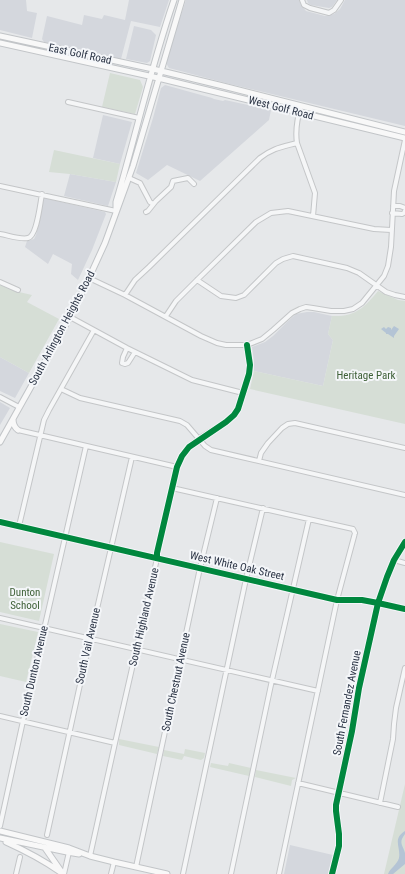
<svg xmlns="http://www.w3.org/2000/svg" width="405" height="874" viewBox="0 0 405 874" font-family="'Roboto Condensed',sans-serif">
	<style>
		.built { fill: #d4d7dd }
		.green { fill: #d6ded6 }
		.water { fill: #b4c4d5 }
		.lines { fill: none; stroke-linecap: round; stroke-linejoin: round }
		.minor-casing { stroke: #c4c6c8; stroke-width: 6 }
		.major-casing { stroke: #c2c5c8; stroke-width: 7 }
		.minor { stroke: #f5f6f7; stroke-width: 4 }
		.major { stroke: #f8f8f8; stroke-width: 5 }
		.cycleway-casing { stroke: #f4f6f9; stroke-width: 8 }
		.cycleway { stroke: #00873e; stroke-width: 6 }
		.labels { text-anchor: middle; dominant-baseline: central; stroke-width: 4; stroke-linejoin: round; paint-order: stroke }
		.street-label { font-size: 11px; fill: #2b3445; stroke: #f4f6f9 }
		.park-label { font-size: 11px; fill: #3f6138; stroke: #f4f6f9 }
	</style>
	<rect width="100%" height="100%" fill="#e6e8ea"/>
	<!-- built -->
	<path class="built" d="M0 0H26L27 11 37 13 32 38 0 30Z
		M129 0H169L160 27 131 21 121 59 44 42 42 39 47 16 82 25 84 15 102 19 104 15 125 20Z
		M186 0H299L301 5 306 11 325 16 334 14 340 9 345 0H405V126L226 83 169 68 166 63 168 54Z
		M307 0H337L332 7 329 8 311 5 308 3Z
		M134 26 151 30 156 35 150 61 147 63 126 59Z
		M165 85 212 98 214 99 223 101 225 100 271 110 269 120 200 181 167 165 148 180 136 173 153 118 161 88Z
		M103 115 132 122 120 164 93 158Z
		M70 174 116 182 108 206 64 196Z
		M44 198 105 212 106 214 92 250 78 280 71 274 72 264 53 254 48 264 25 247 27 241 34 239 36 235Z
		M307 312H314L332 316 328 334 333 340 323 386 254 371V361L252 347 265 342 273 336 287 322 296 314Z
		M0 357 29 373 15 398 0 391Z
		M0 402 10 408 0 425Z
		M290 845 333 855 328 874H284Z"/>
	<!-- green -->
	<path class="green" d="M110 73 140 80 143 87 135 114 102 107Z
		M54 150 120 164 116 182 70 174 49 172Z
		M0 285 19 292 32 295 27 302 59 319 29 373 0 357Z
		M378 291 398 300 405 301V424L250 389 254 371 323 386 333 340 328 334 332 316C355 317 364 308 378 291Z
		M0 542 54 554 39 621 0 612Z
		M0 624 38 632 26 682 0 676Z
		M119 739 159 747 157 754 119 745Z
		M185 749 205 753 204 758 201 760 184 756 182 760 163 756 164 750 184 754Z
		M211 763 228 766 229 763 251 768 249 776 210 767Z
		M256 770 296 778 292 780 291 786 255 777Z
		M405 784V874H384Z"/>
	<!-- water -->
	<path class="water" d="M394 326 399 329 394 336V338L388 334H386V333L381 329 384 327 386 329 388 327 391 328V330Z
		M405 831V834C398 843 403 845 405 853 405 856 405 861 405 864L393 874H388C390 868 397 865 399 858 401 847 392 839 405 831Z"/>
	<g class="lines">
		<!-- minor casing -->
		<g class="minor-casing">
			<path id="minor" d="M302 0 304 5 310 8 329 13 334 10 341 0
				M68 102 139 118
				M301 106C297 119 295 130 297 143L315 193 313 216
				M129 178 140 183 150 202 153 204
				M0 186 116 211
				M393 206H400L405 208
				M146 212 148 211 156 201 171 187 173 181 188 178 194 184
				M392 213 402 214 404 213 405 211
				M0 234C7 235 21 240 28 238 37 236 40 204 42 194
				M89 278 125 295 201 336 217 343 226 345H247L262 339 273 330 292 313 300 309 306 307 313 308 331 311H344L353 309 362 303 384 276 388 266 391 247 394 191 405 140
				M197 280 221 296 236 298 244 295 276 263 283 259 293 256 347 268 359 273 386 292 395 295 405 297
				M0 282 18 290
				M125 295 135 280 149 267 260 158C273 148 282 147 297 143
				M166 316 176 301 197 280 256 222 271 213 288 211 374 229 391 230
				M70 317 127 348 192 380 243 393
				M127 348 123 357 122 363 125 364 128 363 135 352
				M61 389 80 398 180 421 187 425 205 446 211 450 405 495
				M0 397 19 407
				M18 430 177 467
				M259 461 261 453 268 443 282 428 288 424 295 423 405 448
				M172 488 353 529 355 533
				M0 522 337 600H362L378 603 405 609
				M19 526 44 420 49 410 94 330
				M394 560 405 563
				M0 618 318 691
				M0 716 115 743
				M298 783 398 807
				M380 803 393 739 394 724 396 708 405 668
				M0 826 23 721 86 446
				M47 835 90 639 132 457
				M90 856 115 743 156 563 157 553 177 467C180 462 182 456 186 451 196 436 220 429 233 416 241 408 249 378 249 366 250 359 248 352 247 345
				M136 867 200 568 217 498
				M16 874 20 857
				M64 874 69 852
				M111 874 114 862
				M183 874 246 579 263 508
				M231 874 272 680 309 519
				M279 874 337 600 355 533
				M332 874 339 846V834L336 811V805L352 731 359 688 378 603 387 577 394 560 405 542"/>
		</g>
		<!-- major casing -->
		<g class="major-casing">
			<path id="major" d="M0 36 153 69 223 86 405 132
				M0 43 158 78 405 138
				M116 210V202C136 135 151 66 174 0
				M13 419C13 424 14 427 18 430
				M0 442 70 317 89 278 105 243 133 166 182 0
				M0 831 69 848 90 856 114 862 167 874
				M0 838 67 852 79 854
				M6 842C26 851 45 861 63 874
				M45 848 61 871"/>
		</g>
		<!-- minor -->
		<use href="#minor" class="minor"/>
		<!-- major -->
		<use href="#major" class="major"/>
		<!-- cycleway casing -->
		<g class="cycleway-casing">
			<path id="cycleway" d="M0 522 337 600H362L378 603 405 609
				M157 558V553L177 467 182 456 189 447 226 422 234 415 238 409 249 374 250 365 247 345
				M332 874 339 846V834L336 811V805L352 731 359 688 378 603 387 577 394 560 405 542"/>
		</g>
		<!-- cycleway -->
		<use href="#cycleway" class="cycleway"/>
	</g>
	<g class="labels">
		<!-- street labels -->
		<g class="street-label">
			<text transform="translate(80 54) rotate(12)">East Golf Road</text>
			<text transform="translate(281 108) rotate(14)">West Golf Road</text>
			<text transform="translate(62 328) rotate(-62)">South Arlington Heights Road</text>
			<text transform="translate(237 566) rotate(13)">West White Oak Street</text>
			<text transform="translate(144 617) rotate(-77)">South Highland Avenue</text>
			<text transform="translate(88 646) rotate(-77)">South Vail Avenue</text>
			<text transform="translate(34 671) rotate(-77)">South Dunton Avenue</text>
			<text transform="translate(176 682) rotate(-78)">South Chestnut Avenue</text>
			<text transform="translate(347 703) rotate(-79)">South Fernandez Avenue</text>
		</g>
		<!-- park labels -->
		<g class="park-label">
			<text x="366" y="375">Heritage Park</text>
			<text x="25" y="592">Dunton<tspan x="25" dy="13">School</tspan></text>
		</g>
	</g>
</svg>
